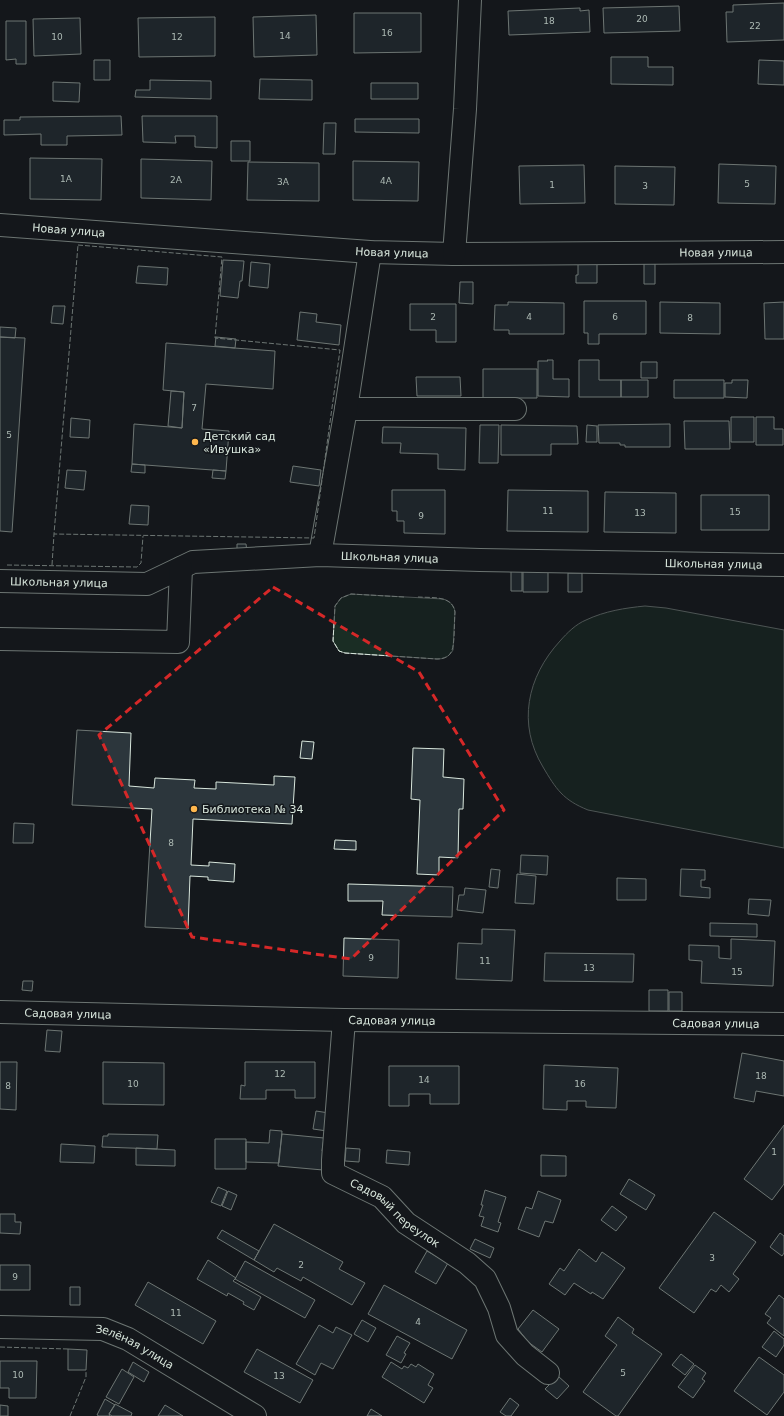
<svg xmlns="http://www.w3.org/2000/svg" width="784" height="1416" viewBox="0 0 784 1416" font-family="'DejaVu Sans',sans-serif">
	<style>
		.green { fill: #1a2d24; stroke: #939e99 }
		.building { fill: #2c363c; stroke: #d8e6dc }
		.lines { fill: none; stroke-linecap: round; stroke-linejoin: round }
		.minor-casing { stroke: #d8e6dc; stroke-width: 24 }
		.minor { stroke: #14181c; stroke-width: 22 }
		.fence { stroke: #d8e6dc; stroke-width: 1; stroke-dasharray: 5 2; stroke-linecap: butt }
		.marked { fill: none; stroke: #d62828; stroke-width: 3; stroke-dasharray: 8 5; stroke-linejoin: round }
		.poi-dot { fill: #ffb74d; stroke: #14181c; stroke-width: 1.5 }
		.labels { text-anchor: middle; dominant-baseline: central; stroke-width: 3; stroke-linejoin: round; paint-order: stroke }
		.number-label { font-size: 9px; fill: #adbab4 }
		.street-label { font-size: 11px; fill: #d8e6dc; stroke: #14181c }
		.poi-label { font-size: 11px; fill: #d8e6dc; stroke: #14181c; text-anchor: start }
	</style>
	<rect width="100%" height="100%" fill="#14181c"/>
	<!-- green -->
	<path class="green" d="M351 594 443 599C450 601 454 605 455 612L453 650C449 657 444 659 437 659L345 653 339 651 333 641 335 606 341 598Z
		M645 606 666 608 784 630V848L588 810C563 800 556 789 543 767 517 724 527 677 560 641 567 633 576 624 586 620 605 611 625 608 645 606Z"/>
	<!-- building -->
	<path class="building" d="M784 3V40L727 42 726 12H733V5Z
		M679 6 680 31 604 33 603 8Z
		M580 8V11L589 10 590 32 509 35 508 11Z
		M354 13H421V52L354 53Z
		M316 15 317 55 254 57 253 17Z
		M215 17V56L139 57 138 18Z
		M80 18 81 54 34 56 33 19Z
		M6 21H26V64H16V59L6 60Z
		M611 57H648V67H673V85L611 84Z
		M94 60H110V80H94Z
		M759 60 784 61V85L758 84Z
		M260 79 312 80V100L259 99Z
		M150 80 211 81V99L135 97 136 90H150Z
		M53 82 80 83 79 102 53 101Z
		M371 83H418V99H371Z
		M121 116 122 135 67 136V145H41V134L4 135V120H20V117Z
		M142 116H217V148L195 147V136H175L176 143 143 142Z
		M355 119H419V133L355 132Z
		M324 123H336L335 154H323Z
		M231 141H250V161H231Z
		M30 158 102 159 101 200 30 199Z
		M141 159 212 161 211 200 141 198Z
		M353 161 419 162 418 201 353 200Z
		M248 162 319 163V201L247 200Z
		M719 164 776 166 775 204 718 203Z
		M584 165 585 203 520 204 519 166Z
		M615 166 675 167 674 205 615 204Z
		M223 260 244 261 242 281H240L238 298 220 296Z
		M251 262 270 264 268 288 249 286Z
		M597 263V283H576V275H578V264Z
		M644 263H655V284H644Z
		M138 266 168 268 167 285 136 283Z
		M460 282H473V304L459 303Z
		M584 301H646V334H599V344H588V333H584Z
		M508 302 564 303V334H509V330H494L495 305H508Z
		M660 302 720 303V334L660 333Z
		M784 302V339H765L764 303Z
		M410 304H456V342H436V330H410Z
		M53 306H65L63 324 51 323Z
		M300 312 317 314 316 322 341 325 339 345 297 340Z
		M0 327 16 328 15 338 0 337Z
		M0 337 25 338 12 532 0 531Z
		M216 337 236 339 235 348 215 346Z
		M166 343 275 351 273 389 206 384 202 429 229 431 226 471 132 464 134 424 182 428 184 392 163 390Z
		M547 360H553V379H569V397L538 396V361H548Z
		M579 360H599V380H621V397H579Z
		M641 362H657V378H641Z
		M483 369H537V398H483Z
		M416 377H460L461 396H417Z
		M621 380H648V397H621Z
		M674 380H724V398H674Z
		M732 380H748L747 398 725 397V383H732Z
		M171 391 184 392 182 428 168 426Z
		M731 417H754V442H731Z
		M756 417H774V429H783V445H756Z
		M71 418 90 420 89 438 70 437Z
		M684 421H729L730 449H685Z
		M670 424V447H625V445H620V443H599L598 425Z
		M480 425H499L498 463H479Z
		M501 425 577 426 578 444H551V455H501Z
		M587 425 597 426V442H586Z
		M383 427 466 428 465 470 438 469V454L400 453 401 443H382Z
		M132 464 145 465V473L131 472Z
		M293 466 321 470 319 486 290 482Z
		M67 470 86 471 84 490 65 488Z
		M213 470 226 471 225 479 212 478Z
		M392 490H445V534L404 533V521H397V511H392Z
		M508 490 588 491V532L507 531Z
		M605 492 676 493V533L604 532Z
		M701 495H769V530H701Z
		M131 505 149 506 148 525 129 524Z
		M237 544H246L247 552H237Z
		M511 571H522V591H511Z
		M523 571H548V592H523Z
		M568 573H582V592H568Z
		M77 730 131 733 129 786 154 788 155 778 195 780 194 788 216 789V782L274 785V776L295 777 292 824 193 819 191 865 209 866V862L235 864 234 882 208 880V877L190 876 188 929 145 927 152 809 72 805Z
		M302 741 314 742 312 759 300 758Z
		M413 748 444 749 443 777 464 779 463 809H459L458 858 439 857V875L417 874 420 800 411 799Z
		M14 823 34 824 33 843H13Z
		M335 840 356 841V850L334 849Z
		M521 855 548 856 547 875 520 873Z
		M491 869 500 870 498 888 489 887Z
		M681 869 705 870V880H701V887L710 888V898L680 896Z
		M517 874 536 876 534 904 515 903Z
		M617 878 646 879V900H617Z
		M348 884 453 887 452 917 382 915 383 901H348Z
		M465 888 486 890 483 913 457 910 459 895H464Z
		M749 899 771 900 769 916 748 914Z
		M710 923 757 924V937L710 936Z
		M482 929 515 930 512 981 456 979 458 943 482 944Z
		M344 938 399 940 398 978 343 976Z
		M731 939 775 941 773 986 701 983 702 961 689 960V945L719 946V958L731 959Z
		M545 953 634 954 633 982 544 981Z
		M23 981H33L32 991 22 990Z
		M649 990H668V1011H649Z
		M669 992H682V1011H669Z
		M47 1030 62 1031 60 1052 45 1051Z
		M742 1053 784 1061V1096L756 1091 754 1102 734 1098Z
		M0 1062H17L16 1110 0 1109Z
		M103 1062 164 1063V1105L103 1104Z
		M245 1062H315V1098H295V1090H266V1099H240L241 1085 245 1086Z
		M544 1065 618 1068 616 1108 586 1107V1101H567V1110L543 1109Z
		M389 1066H459V1104H430V1094H409V1106H389Z
		M316 1111 329 1113 327 1131 313 1129Z
		M784 1125V1184L772 1200 744 1179Z
		M270 1130 282 1131 279 1163 246 1162V1142L269 1143Z
		M108 1134 158 1135 157 1149 102 1147 103 1136H108Z
		M282 1134 324 1138 322 1151 325 1152 323 1170 278 1166Z
		M215 1139H246V1169H215Z
		M61 1144 95 1146 94 1163 60 1162Z
		M136 1148 175 1150V1166L136 1165Z
		M346 1148 360 1149 359 1162 345 1161Z
		M387 1150 410 1152 409 1165 386 1163Z
		M541 1155 566 1156V1176H541Z
		M629 1179 655 1195 646 1210 620 1194Z
		M218 1187 227 1191 221 1206 211 1202Z
		M485 1190 506 1197 498 1222 501 1223 498 1232 481 1226 484 1217 479 1216 483 1205H481Z
		M228 1191 237 1195 231 1210 222 1206Z
		M538 1191 561 1200 553 1223 545 1221 539 1237 518 1229 526 1207 532 1209Z
		M612 1206 627 1217 616 1231 601 1220Z
		M714 1212 756 1242 733 1274 739 1279 729 1292 721 1285 716 1292 711 1289 694 1313 659 1288Z
		M0 1214H15V1222H21L20 1234 0 1233Z
		M274 1224 343 1262 339 1269 365 1283 352 1305 303 1277 301 1281 277 1268 274 1272 254 1260Z
		M222 1230 259 1251 254 1260 217 1238Z
		M780 1233 784 1236V1253L782 1256 770 1247Z
		M475 1239 494 1248 490 1258 470 1249Z
		M579 1249 596 1262 602 1252 625 1268 603 1299 592 1292 591 1294 574 1283 565 1295 549 1284 560 1268 564 1271Z
		M427 1251 448 1263 436 1284 415 1272Z
		M208 1260 236 1278 233 1281 261 1297 254 1310 243 1304 244 1302 228 1293 227 1296 197 1279Z
		M245 1261 315 1300 305 1318 235 1279Z
		M0 1265H30V1290H0Z
		M148 1282 216 1321 203 1344 135 1305Z
		M384 1285 467 1330 452 1359 368 1314Z
		M70 1287H80V1305H70Z
		M779 1295 784 1299V1336L767 1323 771 1318 765 1314Z
		M533 1310 559 1329 542 1352 528 1342 518 1329Z
		M618 1317 634 1329 632 1333 662 1354 618 1416H616L583 1392 617 1345 605 1336Z
		M362 1320 376 1328 368 1342 354 1334Z
		M319 1325 333 1333 336 1327 352 1335 333 1369 321 1363 315 1375 296 1364Z
		M774 1331 784 1339V1345L776 1357 762 1347Z
		M397 1336 410 1343 404 1353 406 1354 401 1363 386 1355Z
		M68 1349 87 1350 86 1370H68Z
		M257 1349 313 1380 300 1403 244 1372Z
		M681 1354 694 1364 685 1375 672 1365Z
		M759 1357 784 1375V1392L767 1415 734 1391Z
		M0 1361H37L36 1398H9V1388H0Z
		M133 1362 149 1372 144 1382 128 1372Z
		M391 1362 402 1369 404 1366 408 1368 411 1364 416 1367 418 1364 434 1374 428 1385 433 1388 424 1403 382 1377Z
		M695 1365 706 1373 702 1379 705 1381 693 1398 678 1387Z
		M122 1369 134 1377 119 1404 106 1397Z
		M558 1376 569 1386 557 1399 545 1389Z
		M510 1398 519 1405 511 1416H506L500 1412Z
		M105 1399 115 1405 109 1414 110 1416H99L97 1415Z
		M115 1404 132 1413 131 1416H112L109 1414Z
		M0 1405 8 1406V1416H0Z
		M165 1405 183 1416H158Z
		M371 1409 382 1416H367Z"/>
	<g class="lines">
		<!-- minor casing -->
		<g class="minor-casing">
			<g id="minor">
				<path id="s1" d="M0 225 370 252 454 254 784 252"/>
				<path d="M454 254 465 109 470 0"/>
				<path d="M346 409H515"/>
				<path d="M320 555 346 409 370 252"/>
				<path id="s2" d="M0 581 147 584 193 562 320 555 480 560 784 565"/>
				<path d="M0 639 178 642 181 568"/>
				<path id="s3" d="M0 1012 344 1020 784 1024"/>
				<path id="s4" d="M344 1020 333 1160V1173L382 1197 406 1223 467 1263 485 1279 499 1308 507 1335 525 1355 548 1373"/>
				<path id="s5" d="M0 1327 103 1329 128 1339 255 1416"/>
			</g>
		</g>
		<!-- minor -->
		<use href="#minor" class="minor"/>
		<!-- fence -->
		<path class="fence" d="M78 245 222 257 215 338 340 350 314 538 54 534Z
			M7 565 137 567 141 563 143 536
			M52 565 54 534
			M404 597 351 594 341 598 335 606 333 641 339 651 345 653 437 659C443 659 450 657 452 650 455 642 454 622 455 612 452 595 432 598 418 597
			M0 1347 68 1349
			M70 1416 86 1377V1371"/>
	</g>
	<!-- marked area -->
	<path d="M0 0H784V1416H0ZM273 587 419 672 504 810 351 959 192 937 99 735Z" fill="#14181c" fill-opacity=".55" fill-rule="evenodd"/>
	<path class="marked" d="M273 587 419 672 504 810 351 959 192 937 99 735Z"/>
	<!-- markers -->
	<g class="poi-dot">
		<circle cx="195" cy="442" r="4"/>
		<circle cx="194" cy="809" r="4"/>
	</g>
	<g class="labels">
		<!-- number labels -->
		<g class="number-label">
			<text x="642" y="19">20</text>
			<text x="549" y="21">18</text>
			<text x="755" y="26">22</text>
			<text x="387" y="33">16</text>
			<text x="285" y="36">14</text>
			<text x="57" y="37">10</text>
			<text x="177" y="37">12</text>
			<text x="66" y="179">1А</text>
			<text x="176" y="180">2А</text>
			<text x="386" y="181">4А</text>
			<text x="283" y="182">3А</text>
			<text x="747" y="184">5</text>
			<text x="552" y="185">1</text>
			<text x="645" y="186">3</text>
			<text x="433" y="317">2</text>
			<text x="529" y="317">4</text>
			<text x="615" y="317">6</text>
			<text x="690" y="318">8</text>
			<text x="194" y="408">7</text>
			<text x="9" y="435">5</text>
			<text x="548" y="511">11</text>
			<text x="735" y="512">15</text>
			<text x="640" y="513">13</text>
			<text x="421" y="516">9</text>
			<text x="171" y="843">8</text>
			<text x="371" y="958">9</text>
			<text x="485" y="961">11</text>
			<text x="589" y="968">13</text>
			<text x="737" y="972">15</text>
			<text x="280" y="1074">12</text>
			<text x="761" y="1076">18</text>
			<text x="424" y="1080">14</text>
			<text x="133" y="1084">10</text>
			<text x="580" y="1084">16</text>
			<text x="8" y="1086">8</text>
			<text x="774" y="1152">1</text>
			<text x="712" y="1258">3</text>
			<text x="301" y="1265">2</text>
			<text x="15" y="1277">9</text>
			<text x="176" y="1313">11</text>
			<text x="418" y="1322">4</text>
			<text x="623" y="1373">5</text>
			<text x="18" y="1375">10</text>
			<text x="279" y="1376">13</text>
		</g>
		<!-- street labels -->
		<g class="street-label">
			<text stroke="none"><textPath href="#s1" startOffset="69">Новая улица</textPath></text>
			<text stroke="none"><textPath href="#s1" startOffset="393">Новая улица</textPath></text>
			<text stroke="none"><textPath href="#s1" startOffset="717">Новая улица</textPath></text>
			<text stroke="none"><textPath href="#s2" startOffset="395">Школьная улица</textPath></text>
			<text stroke="none"><textPath href="#s2" startOffset="719">Школьная улица</textPath></text>
			<text stroke="none"><textPath href="#s2" startOffset="59">Школьная улица</textPath></text>
			<text stroke="none"><textPath href="#s3" startOffset="68">Садовая улица</textPath></text>
			<text stroke="none"><textPath href="#s3" startOffset="392">Садовая улица</textPath></text>
			<text stroke="none"><textPath href="#s3" startOffset="716">Садовая улица</textPath></text>
			<text stroke="none"><textPath href="#s4" startOffset="228">Садовый переулок</textPath></text>
			<text stroke="none"><textPath href="#s5" startOffset="139">Зелёная улица</textPath></text>
		</g>
		<!-- poi labels -->
		<g class="poi-label">
			<text x="203" y="436">Детский сад<tspan x="203" dy="13">«Ивушка»</tspan></text>
			<text x="202" y="809">Библиотека № 34</text>
		</g>
	</g>
</svg>
